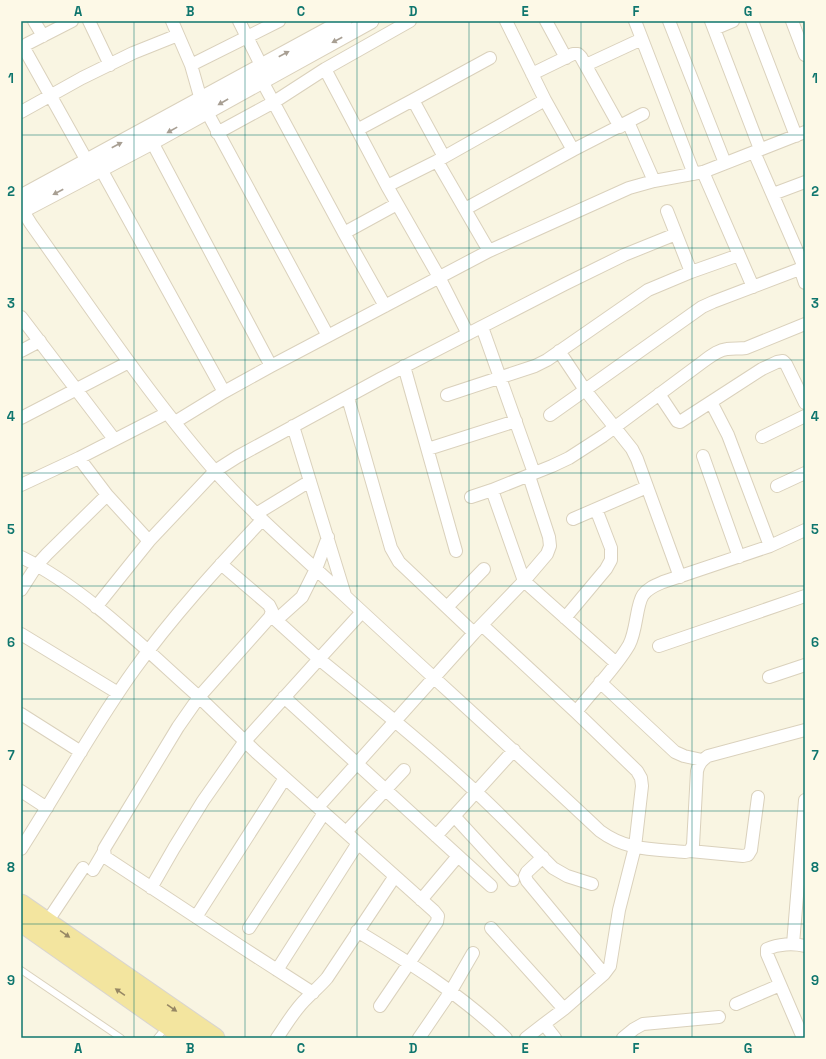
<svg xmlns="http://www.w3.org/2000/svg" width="826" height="1059" viewBox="0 0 826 1059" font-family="'Space Grotesk',sans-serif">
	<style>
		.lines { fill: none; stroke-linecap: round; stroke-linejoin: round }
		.service-casing { stroke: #dad1bc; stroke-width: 8 }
		.minor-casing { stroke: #dad1bc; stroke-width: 14 }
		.tertiary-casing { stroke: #dad1bc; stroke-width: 17 }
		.primary-casing { stroke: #d9d5d0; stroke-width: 21 }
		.service { stroke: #fff; stroke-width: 6 }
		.minor { stroke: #fff; stroke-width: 12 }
		.tertiary { stroke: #fff; stroke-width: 15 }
		.primary { stroke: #f3e59f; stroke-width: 19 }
		.oneway { fill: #a89f93 }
		.oneway2 { fill: #968764 }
		.grid { fill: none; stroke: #0f766e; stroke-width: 1; stroke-opacity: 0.55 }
		.neatline { fill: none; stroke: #0f766e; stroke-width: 1.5 }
		.grid-label { font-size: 13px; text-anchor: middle; font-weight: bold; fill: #0f766e }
	</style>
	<rect width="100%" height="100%" fill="#f9f5e2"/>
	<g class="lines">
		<!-- service casing -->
		<g class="service-casing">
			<path id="service" d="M21 970 121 1038
				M157 1038 167 1026"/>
		</g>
		<!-- minor casing -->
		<g class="minor-casing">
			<path id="minor" d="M34 21 43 36
				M72 21 27 44 25 47V50L87 161
				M89 21 110 65
				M172 21 191 65 201 100 207 112 328 336
				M239 21 265 73
				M546 21 566 58
				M635 21 694 174
				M669 21 725 163
				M711 21 760 149
				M752 21 796 136
				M792 21 805 55
				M714 29 733 21
				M191 65 279 21
				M586 65 642 39
				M325 69 387 186
				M532 74 573 54H578L581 57 620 127
				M262 81 344 233 385 306
				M21 112 82 78 133 53 178 35
				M628 122 654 181
				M357 130 413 100
				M217 133 274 102 325 69 410 21
				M152 142 271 366
				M573 150 643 114
				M754 152 804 267
				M444 157 413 100 490 58
				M437 161 489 251
				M97 162 224 392
				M703 172 753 287
				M773 194 805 182
				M21 208 31 224C90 307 147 393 214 470 254 515 300 554 344 595 429 674 515 751 600 831 627 851 653 849 685 852L690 851 693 845 697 771C699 763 702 760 708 756L805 730
				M465 209 573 150 545 100
				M667 211 691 272
				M344 233 397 204
				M800 268 805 283
				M21 317 114 439
				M482 327 534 473
				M468 334 439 277 387 186 437 161 545 100 506 21
				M21 351 40 341
				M559 351 585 390 632 449 637 459 680 577
				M404 366 456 551
				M659 394 677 421 680 422 762 369 777 362 783 361 786 364 805 403
				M447 395 535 366 547 360 648 290 691 272 739 255
				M348 398 391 548 399 562 474 633
				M711 402 728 435 770 546
				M550 415 702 307 713 302 805 267
				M21 418 129 362
				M175 422 224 392 271 366 489 251 629 188 654 181 703 172 805 132
				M293 426 345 595
				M762 437 805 416
				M428 449 516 421
				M703 456 739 557
				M79 458 107 495 149 541
				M21 485 79 458 167 413
				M777 486 805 473
				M492 490 524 581 616 663
				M471 497 492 490 552 466 569 458 603 436 704 361C711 356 718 350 727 349 733 348 739 349 746 348L805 324
				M256 514 310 481
				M573 519 647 487
				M21 557C85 588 146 650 199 697L178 727 104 849 105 857 240 946 313 993
				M221 564 269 605 272 611 270 617 199 697 256 752 434 911 438 916 437 922 380 1006
				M21 590 37 565 47 554 107 495
				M96 607 149 541 215 471 237 457 382 378 565 284 624 255 676 234
				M447 607 484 569
				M362 612 319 659C372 702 425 745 475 791 502 816 527 842 553 868L567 876 592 884
				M282 615 302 597 316 569 328 537
				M565 618 606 569 611 560V548L596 509
				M482 625 576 712 637 771 641 778 642 786 635 847 619 910 610 966 604 974 564 1009 544 1024 555 1038
				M21 634 118 693
				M659 646 805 596
				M769 677 805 665
				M600 682 675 752 684 756 702 760
				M284 697 491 886
				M576 712C593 690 615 669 629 645 637 630 636 605 643 595 648 588 656 585 663 582L770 546 805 530
				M21 714 81 752
				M21 791 47 808
				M318 807 474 633 524 581 547 554 550 546 549 537 529 476
				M454 816 513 880
				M346 832 404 770
				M436 836 514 750
				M21 849C59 790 93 727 134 670 172 617 217 568 262 520
				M690 851 743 856 748 855 751 850 758 797
				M543 857 527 872 525 876 527 881 604 974
				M93 870 103 853
				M151 888 174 848 203 801 245 741 319 659 277 621
				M421 900 458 856
				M196 917 285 778
				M47 922 83 868
				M249 928 324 813
				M491 928 564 1009
				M357 931C410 963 462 995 506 1038
				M793 944 805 800
				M277 970 358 843
				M736 1004 780 985
				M277 1038C286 1025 295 1009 307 998 314 991 321 985 327 978L395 876
				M419 1038 451 991 473 953
				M526 1038 544 1024
				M623 1038 634 1029 643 1024 719 1017
				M803 1038 767 954V949C778 944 793 943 805 946"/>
		</g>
		<!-- tertiary casing -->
		<g class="tertiary-casing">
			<path id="tertiary" d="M21 197 344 21
				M21 211 152 142 371 21"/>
		</g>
		<!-- primary casing -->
		<g class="primary-casing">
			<path id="primary" d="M21 904 215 1038
				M21 922 186 1038"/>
		</g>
		<!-- service -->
		<use href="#service" class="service"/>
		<!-- minor -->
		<use href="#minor" class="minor"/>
		<!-- tertiary -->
		<use href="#tertiary" class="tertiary"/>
		<!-- primary -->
		<use href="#primary" class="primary"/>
	</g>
	<!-- one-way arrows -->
	<defs><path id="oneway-solid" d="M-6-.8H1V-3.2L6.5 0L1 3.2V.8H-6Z"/></defs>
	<g class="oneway">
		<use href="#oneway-solid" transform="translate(337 40) rotate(152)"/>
		<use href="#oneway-solid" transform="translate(284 54) rotate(-28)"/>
		<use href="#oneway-solid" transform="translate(223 102) rotate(150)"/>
		<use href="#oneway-solid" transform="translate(172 130) rotate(151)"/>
		<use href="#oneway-solid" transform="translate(117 145) rotate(-28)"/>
		<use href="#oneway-solid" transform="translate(58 192) rotate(152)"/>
	</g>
	<g class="oneway2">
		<use href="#oneway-solid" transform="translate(65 934) rotate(35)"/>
		<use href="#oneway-solid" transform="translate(120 992) rotate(-145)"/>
		<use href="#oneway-solid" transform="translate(172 1008) rotate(35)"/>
	</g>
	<!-- grid -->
	<path class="grid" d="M134 21V1038M245 21V1038M357 21V1038M469 21V1038M581 21V1038M692 21V1038M21 135H805M21 248H805M21 360H805M21 473H805M21 586H805M21 699H805M21 811H805M21 924H805"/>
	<!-- border -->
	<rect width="826" height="1059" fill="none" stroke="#fdf9e7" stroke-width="44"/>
	<rect x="22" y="22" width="782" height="1015" class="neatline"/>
	<g class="grid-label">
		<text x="78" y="16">A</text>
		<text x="190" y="16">B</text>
		<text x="301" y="16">C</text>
		<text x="413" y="16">D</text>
		<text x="525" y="16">E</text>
		<text x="636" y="16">F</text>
		<text x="748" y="16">G</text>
		<text x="11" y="83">1</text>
		<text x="815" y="83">1</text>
		<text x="11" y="196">2</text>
		<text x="815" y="196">2</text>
		<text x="11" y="308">3</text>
		<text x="815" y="308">3</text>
		<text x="11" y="421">4</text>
		<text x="815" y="421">4</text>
		<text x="11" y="534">5</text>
		<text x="815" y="534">5</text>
		<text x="11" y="647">6</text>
		<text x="815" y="647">6</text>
		<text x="11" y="760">7</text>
		<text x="815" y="760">7</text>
		<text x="11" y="872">8</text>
		<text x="815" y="872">8</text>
		<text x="11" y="985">9</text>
		<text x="815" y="985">9</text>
		<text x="78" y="1053">A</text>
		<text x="190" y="1053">B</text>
		<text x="301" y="1053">C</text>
		<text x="413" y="1053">D</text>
		<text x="525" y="1053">E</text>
		<text x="636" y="1053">F</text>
		<text x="748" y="1053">G</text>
	</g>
</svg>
